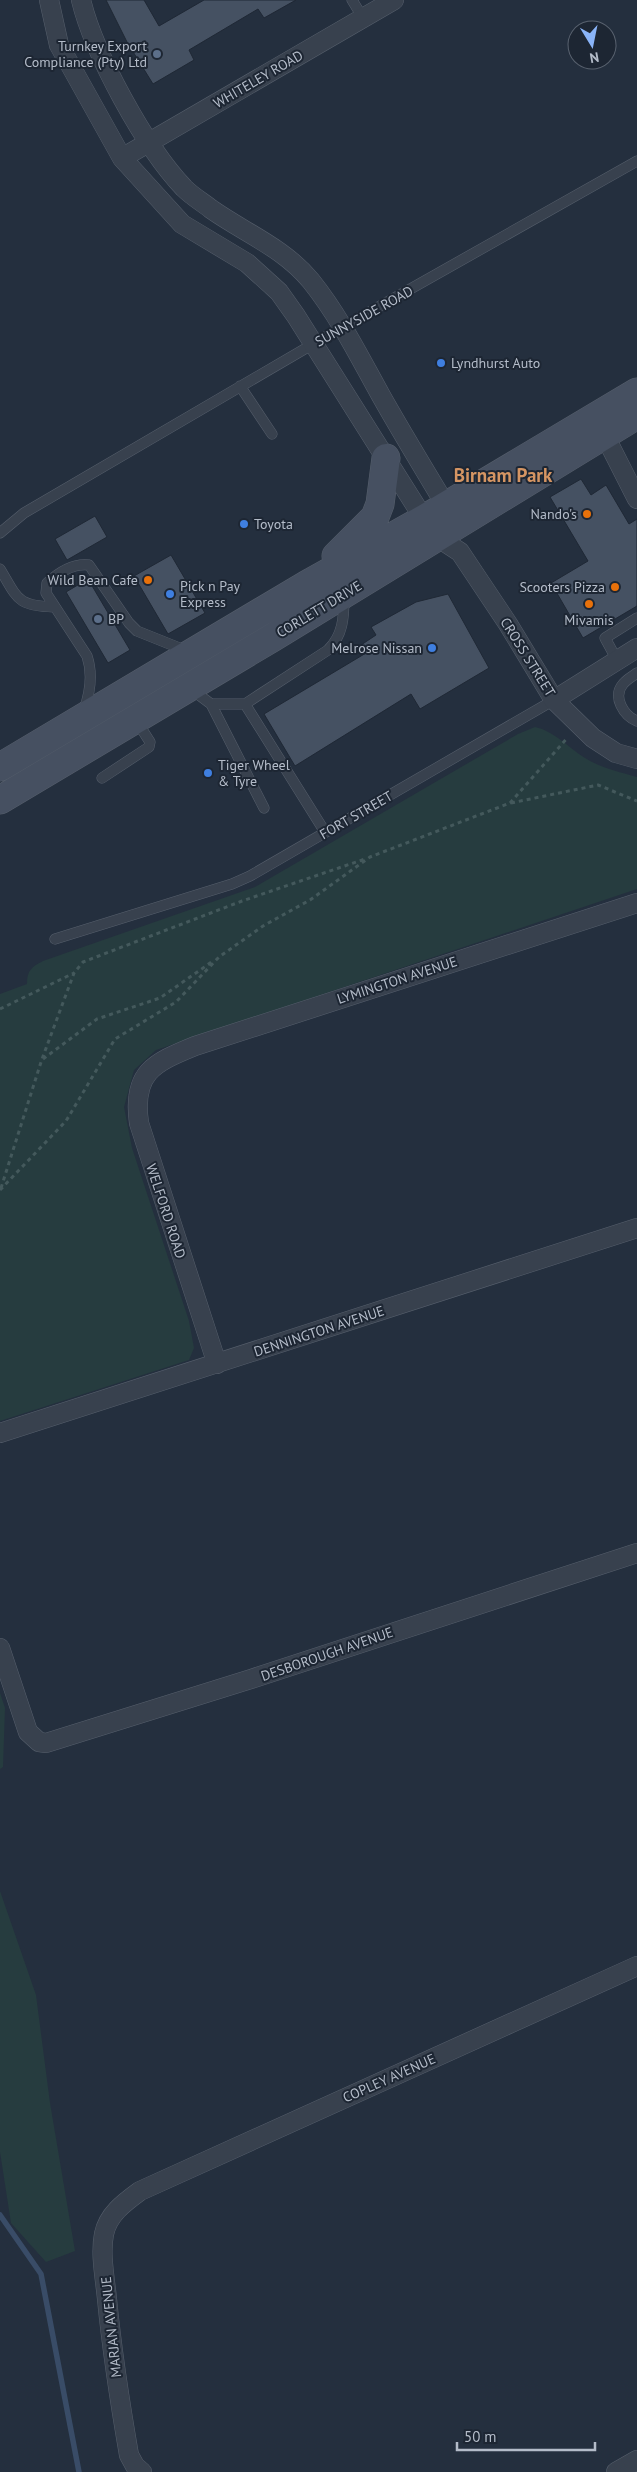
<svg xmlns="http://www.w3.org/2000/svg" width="637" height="2472" viewBox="0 0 637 2472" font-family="'PT Sans',sans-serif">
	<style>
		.green { fill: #263c3f }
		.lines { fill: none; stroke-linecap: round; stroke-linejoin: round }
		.stream { stroke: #394c67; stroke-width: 5.5 }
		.building { fill: #455162; stroke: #1f2835 }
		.service-casing { stroke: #565f6c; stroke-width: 11 }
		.minor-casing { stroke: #565f6c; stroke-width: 20 }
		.secondary-casing { stroke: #565f6c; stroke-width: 29 }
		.path { stroke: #44595c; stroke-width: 3; stroke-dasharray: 4 4; stroke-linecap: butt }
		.service { stroke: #38414e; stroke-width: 10 }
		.minor { stroke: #38414e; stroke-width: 19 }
		.secondary { stroke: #465061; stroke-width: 28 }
		.service-dot { fill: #5c6f8a; stroke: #1d2633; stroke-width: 2 }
		.shop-dot { fill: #3f7fe0; stroke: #1d2633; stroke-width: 2 }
		.food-dot { fill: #e8710a; stroke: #1d2633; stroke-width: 2 }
		.labels { text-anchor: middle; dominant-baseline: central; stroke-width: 4; stroke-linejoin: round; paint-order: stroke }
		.poi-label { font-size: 14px; fill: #b4bcc9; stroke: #1d2633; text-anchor: end }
		.street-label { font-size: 14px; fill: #b4bcc9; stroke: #1d2633 }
		.district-label { font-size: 19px; font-weight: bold; fill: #d59563; stroke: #1d2633 }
	</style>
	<rect width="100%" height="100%" fill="#242f3e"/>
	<!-- green -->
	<path class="green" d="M535 727C554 731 569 748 585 758 601 768 619 772 637 777V889L156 1050 134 1070 124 1107 132 1148 189 1321 194 1348 189 1360 0 1421V994L27 984C27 971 31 967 43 961L255 887 518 734Z
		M0 1693 5 1708 3 1767 0 1769Z
		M0 1891 36 1995 50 2103 75 2251 46 2262 11 2223 0 2152Z"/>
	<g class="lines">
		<!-- stream -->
		<path class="stream" d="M0 2215 41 2274 79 2472"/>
	</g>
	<!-- building -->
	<path class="building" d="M106 0H144L159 26 204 0H296L264 18 258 9 189 50 194 60 153 84 127 42Z
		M581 479 591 495 606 485 629 524 637 519V606L583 638 551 583 588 561 550 497Z
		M95 516 107 537 67 560 55 539Z
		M171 555 205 613 168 634 134 576Z
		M88 579 130 650 108 663 66 592Z
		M448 594 489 668 420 709 411 694 295 766 264 714 366 653 361 645 376 635 371 627 416 602Z"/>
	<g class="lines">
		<!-- service casing -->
		<g class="service-casing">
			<path id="service" d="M352 0 363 18
				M240 386 272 434
				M0 533 24 513 320 340 637 161
				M0 569C18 599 17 606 54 607
				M617 660 605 638 637 618
				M637 673C633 676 627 679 623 684 612 697 624 716 637 721
				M191 689 211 704H245L328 650C343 635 344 618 344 597
				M211 704 264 808
				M245 704 325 832
				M84 710C90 693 93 674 87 656L46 593 47 583C58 573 74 563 89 565L129 623 137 631 187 651
				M102 778 149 747 150 742 136 720
				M55 939 232 884 250 876 554 700"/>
		</g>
		<!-- minor casing -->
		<g class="minor-casing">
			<path id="minor" d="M49 0 59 45 122 158 182 224 247 263 279 292 296 316 424 519 437 537 460 552 508 624 554 700 593 738 616 753 637 759
				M81 0C94 54 145 147 184 188 192 196 202 202 211 209 245 233 284 248 311 281 339 316 359 356 380 394 403 435 427 474 451 514
				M122 158 394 0
				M604 434 637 499
				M554 700 637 648
				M217 1364 139 1123C132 1073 153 1063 195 1046L637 903
				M0 1433 637 1228
				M0 1648 28 1732 39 1742 46 1743 251 1679 637 1553
				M142 2472 135 2466 129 2455C120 2403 112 2351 107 2299 105 2278 100 2254 104 2234 108 2214 125 2202 140 2191L637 1966
				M616 2472 637 2460"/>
		</g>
		<!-- secondary casing -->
		<g class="secondary-casing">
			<path id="secondary" d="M336 556 375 517 380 504 386 458
				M0 767 306 585 424 519 637 392
				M0 800 272 638 637 415"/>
		</g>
		<!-- path -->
		<path class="path" d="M511 803 598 785 637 801
			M0 1009 74 973
			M43 1059 97 1019 160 998 213 961
			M1 1188 42 1059 74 973 83 962 242 901 365 859
			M0 1190 66 1121 115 1039 176 1002 219 957 263 926 310 900 370 857 510 803 568 737"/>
		<!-- service -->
		<use href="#service" class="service"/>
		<!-- minor -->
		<use href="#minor" class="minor"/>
		<!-- secondary -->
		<use href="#secondary" class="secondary"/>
	</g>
	<!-- markers -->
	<g class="service-dot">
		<circle cx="157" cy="54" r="5"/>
		<circle cx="98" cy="619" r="5"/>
	</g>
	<g class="shop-dot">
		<circle cx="441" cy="363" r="5"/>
		<circle cx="244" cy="524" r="5"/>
		<circle cx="170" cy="594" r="5"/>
		<circle cx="432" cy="648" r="5"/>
		<circle cx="208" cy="773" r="5"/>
	</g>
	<g class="food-dot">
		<circle cx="587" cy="514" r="5"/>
		<circle cx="148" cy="580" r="5"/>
		<circle cx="615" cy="587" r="5"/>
		<circle cx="589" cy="604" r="5"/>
	</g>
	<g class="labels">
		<!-- poi labels -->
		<g class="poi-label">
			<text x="147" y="46">Turnkey Export<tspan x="147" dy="16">Compliance (Pty) Ltd</tspan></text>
			<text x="451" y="363" text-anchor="start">Lyndhurst Auto</text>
			<text x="577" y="514">Nando's</text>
			<text x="254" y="524" text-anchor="start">Toyota</text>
			<text x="138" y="580">Wild Bean Cafe</text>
			<text x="180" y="586" text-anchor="start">Pick n Pay<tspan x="180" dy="16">Express</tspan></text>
			<text x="605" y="587">Scooters Pizza</text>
			<text x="108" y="619" text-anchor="start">BP</text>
			<text x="589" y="620" text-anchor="middle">Mivamis</text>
			<text x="422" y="648">Melrose Nissan</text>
			<text x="218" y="765" text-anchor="start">Tiger Wheel<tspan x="218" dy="16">&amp; Tyre</tspan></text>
		</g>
		<!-- street labels -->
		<g class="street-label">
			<text transform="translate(258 79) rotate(-30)">WHITELEY ROAD</text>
			<text transform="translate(364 316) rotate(-29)">SUNNYSIDE ROAD</text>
			<text transform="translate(319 609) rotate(-31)">CORLETT DRIVE</text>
			<text transform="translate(528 657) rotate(58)">CROSS STREET</text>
			<text transform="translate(356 815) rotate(-30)">FORT STREET</text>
			<text transform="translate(397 980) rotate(-18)">LYMINGTON AVENUE</text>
			<text transform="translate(166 1211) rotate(72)">WELFORD ROAD</text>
			<text transform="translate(319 1331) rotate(-18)">DENNINGTON AVENUE</text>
			<text transform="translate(327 1654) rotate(-19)">DESBOROUGH AVENUE</text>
			<text transform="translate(389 2078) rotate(-24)">COPLEY AVENUE</text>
			<text transform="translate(111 2327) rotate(-96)">MARJAN AVENUE</text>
		</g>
		<!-- district labels -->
		<g class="district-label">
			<text x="503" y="475">Birnam Park</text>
		</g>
	</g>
	<!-- north arrow -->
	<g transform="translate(592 45) rotate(170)"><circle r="24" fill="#1d2633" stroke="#59626f"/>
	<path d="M0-4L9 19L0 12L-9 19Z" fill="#8ab4f8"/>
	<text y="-8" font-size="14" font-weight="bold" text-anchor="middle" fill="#b4bcc9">N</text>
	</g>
	<!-- scale -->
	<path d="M457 2442v8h138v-8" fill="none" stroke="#b4bcc9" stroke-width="2.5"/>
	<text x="464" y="2442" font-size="15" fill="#b4bcc9" stroke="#1d2633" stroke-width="4" paint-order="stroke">50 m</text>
</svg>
